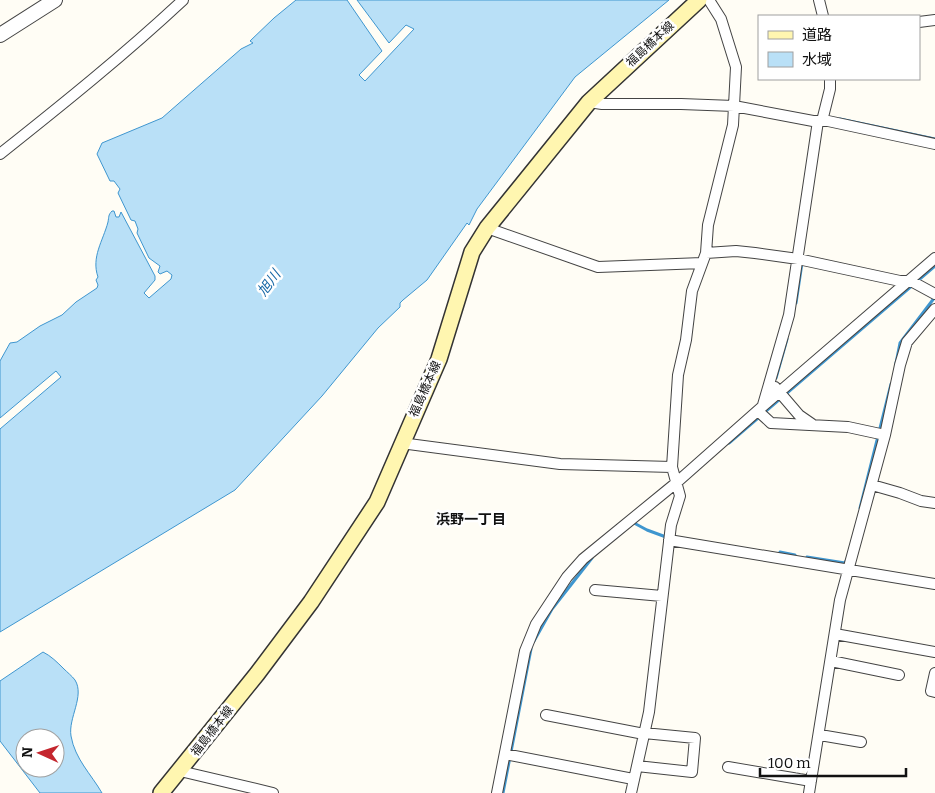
<svg xmlns="http://www.w3.org/2000/svg" width="935" height="793" viewBox="0 0 935 793" font-family="Bitter,'Noto Sans JP',serif">
	<style>
		.water { fill: #b9e0f7; stroke: #3f96cf; fill-rule: evenodd }
		.lines { fill: none; stroke-linecap: round; stroke-linejoin: round }
		.stream { stroke: #3f96cf; stroke-width: 3 }
		.minor-casing { stroke: #444; stroke-width: 12 }
		.tertiary-casing { stroke: #444; stroke-width: 16 }
		.secondary-casing { stroke: #333; stroke-width: 18 }
		.minor { stroke: #fff; stroke-width: 10 }
		.tertiary { stroke: #fff; stroke-width: 14 }
		.secondary { stroke: #fff6b0; stroke-width: 15 }
		.labels { text-anchor: middle; dominant-baseline: central; stroke-width: 5; stroke-linejoin: round; paint-order: stroke }
		.street-label { font-size: 12px; fill: #111; stroke: #fff }
		.water-label { font-size: 14px; font-style: italic; fill: #1768a6; stroke: #fff }
		.neighbourhood-label { font-size: 14px; font-weight: bold; fill: #111; stroke: #fff }
	</style>
	<rect width="100%" height="100%" fill="#fffdf5"/>
	<!-- water -->
	<path class="water" d="M296 0H347L382 51 359 75 365 81 414 29 406 25 389 43 357 0H669L575 77 477 209 469 225 467 223 427 280 403 300 400 303V307L378 328 322 396 235 490 0 632V429L61 377 56 371 0 418V361C3 355 7 349 10 343L17 342 40 326 62 315 76 302 97 288 98 285 96 280 98 277C91 257 103 241 108 222 109 217 108 215 112 211H114L116 217H119L121 212 155 276V280L144 293 149 298 171 279 172 275 167 271 160 274 158 272 160 266 149 258 137 233 138 229 135 221 131 220 118 193 120 189 114 181H110L97 154 102 143 162 118 241 49 253 43 250 41 274 18Z
		M43 652C51 656 57 662 64 669 67 672 72 676 75 680 85 696 68 718 71 736 75 759 91 774 102 793H40L0 741V681ZM25 738H55V768H25Z"/>
	<g class="lines">
		<!-- stream -->
		<path class="stream" d="M840 119 935 139
			M796 303 802 263
			M896 363 900 343 935 297
			M776 378 787 339
			M729 443 935 266
			M860 508 891 384
			M634 523 647 530 666 537
			M780 552 795 555
			M807 557 845 563 846 561
			M534 641 552 609 592 558
			M503 793 531 649"/>
		<!-- minor casing -->
		<g class="minor-casing">
			<path id="minor" d="M819 0 823 16
				M919 22 935 20
				M589 102 602 104H681L734 106 813 121H828L935 144
				M822 121 830 89V79
				M0 154C63 104 124 55 183 0
				M487 228 598 267 702 263
				M706 253 736 251 755 253 798 259 900 281H911L935 294
				M775 387 799 415 812 424
				M763 405 789 315 818 121
				M758 411 771 423 848 427 885 435
				M401 443 560 464 672 467
				M872 485 900 493 921 501 935 503
				M669 540 935 584
				M595 590 662 596
				M835 634 935 652
				M831 661 899 675
				M935 673 931 691 935 692
				M546 715 644 734
				M820 735 861 742
				M505 754 633 779
				M637 766 692 772 695 738 644 733
				M728 767 811 781
				M180 771 273 793
				M497 793 525 651 536 624 567 577 583 559 676 483 763 406 935 258
				M631 793 649 712 671 525 680 496 672 467 678 375 686 340 692 291 706 253 708 225 733 125 736 67 721 19 709 0
				M809 793 840 600 885 435 900 365 907 342 935 309"/>
		</g>
		<!-- tertiary casing -->
		<g class="tertiary-casing">
			<path id="tertiary" d="M0 35 55 0"/>
		</g>
		<!-- secondary casing -->
		<g class="secondary-casing">
			<path id="secondary" d="M161 793 257 674 311 602 377 502 439 359 472 252 487 228 589 102 699 0"/>
		</g>
		<!-- minor -->
		<use href="#minor" class="minor"/>
		<!-- tertiary -->
		<use href="#tertiary" class="tertiary"/>
		<!-- secondary -->
		<use href="#secondary" class="secondary"/>
	</g>
	<g class="labels">
		<!-- street labels -->
		<g class="street-label">
			<text transform="translate(650 44) rotate(-43)">福島橋本線</text>
			<text transform="translate(425 389) rotate(-66)">福島橋本線</text>
			<text transform="translate(212 731) rotate(-52)">福島橋本線</text>
		</g>
		<!-- water labels -->
		<g class="water-label">
			<text transform="translate(269 283) rotate(-54)">旭川</text>
		</g>
		<!-- neighbourhood labels -->
		<g class="neighbourhood-label">
			<text x="471" y="519">浜野一丁目</text>
		</g>
	</g>
	<!-- legend -->
	<rect x="758" y="15" width="162" height="65" fill="#ffffff" stroke="#a0a0a0"/>
	<rect x="768" y="31" width="25" height="8" fill="#fff6b0" stroke="#a0a0a0"/>
	<text x="802" y="40" font-size="15" fill="#111111">道路</text>
	<rect x="768" y="52" width="25" height="15" fill="#b9e0f7" stroke="#a0a0a0"/>
	<text x="802" y="65" font-size="15" fill="#111111">水域</text>
	<!-- north arrow -->
	<g transform="translate(40 753) rotate(273)"><circle r="24" fill="#ffffff" stroke="#a0a0a0"/>
	<path d="M0-4L9 19L0 12L-9 19Z" fill="#c4262e"/>
	<text y="-8" font-size="14" font-weight="bold" text-anchor="middle" fill="#111111">N</text>
	</g>
	<!-- scale -->
	<path d="M760 768v8h146v-8" fill="none" stroke="#111111" stroke-width="2.5"/>
	<text x="768" y="768" font-size="15" fill="#111111" stroke="#ffffff" stroke-width="4" paint-order="stroke">100 m</text>
</svg>
